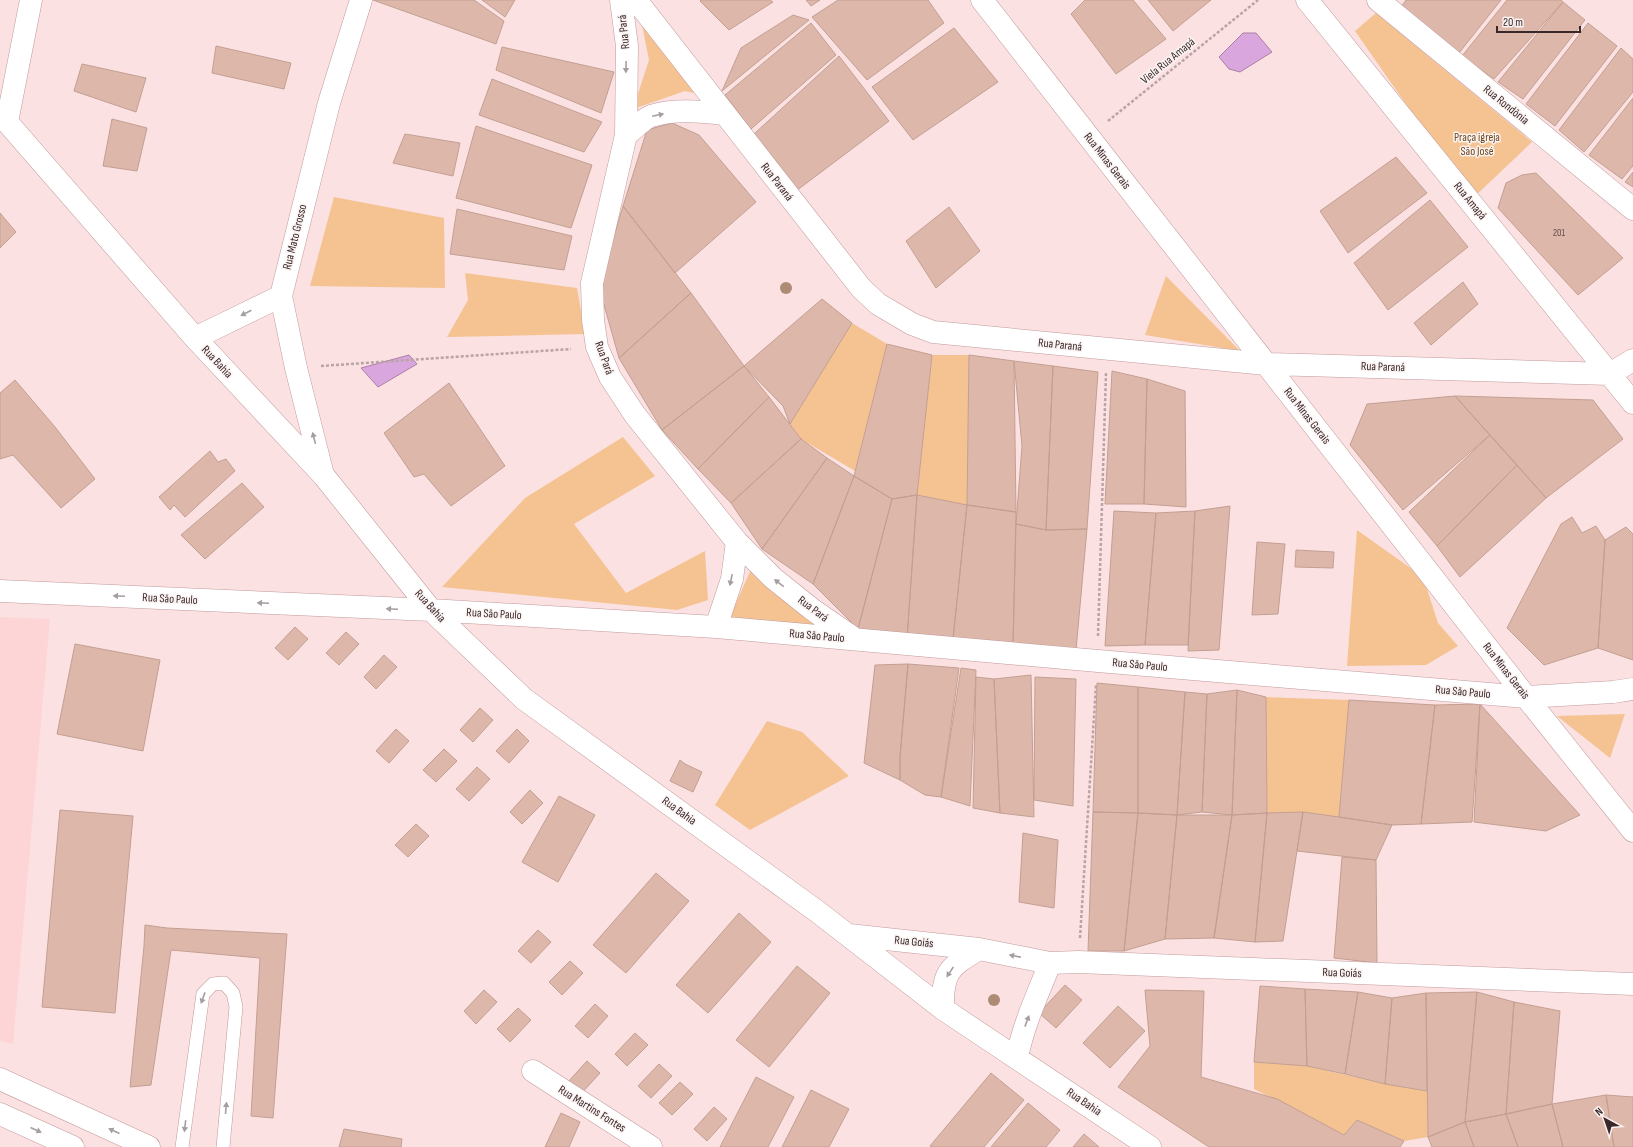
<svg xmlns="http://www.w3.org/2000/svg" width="1633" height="1147" viewBox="0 0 1633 1147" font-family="'Sofia Sans Condensed',sans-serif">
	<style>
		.built { fill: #fed5d7 }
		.green { fill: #f4c391 }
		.water { fill: #d9a6de; stroke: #a980a8 }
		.building { fill: #ddb8aa; stroke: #c39f92 }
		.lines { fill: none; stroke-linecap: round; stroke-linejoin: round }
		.lane-casing { stroke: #c29a9c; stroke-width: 14 }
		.street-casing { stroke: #c29a9c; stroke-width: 23 }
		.secondary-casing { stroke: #c29a9c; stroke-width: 23 }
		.path { stroke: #baa3a4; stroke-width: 2.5; stroke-dasharray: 3 2; stroke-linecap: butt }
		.lane { stroke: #fff; stroke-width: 13 }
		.street { stroke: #fff; stroke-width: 22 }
		.secondary { stroke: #fff; stroke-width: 22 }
		.tree { fill: #ac8c76 }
		.oneway { fill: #a59e9f }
		.labels { text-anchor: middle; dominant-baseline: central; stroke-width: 3; stroke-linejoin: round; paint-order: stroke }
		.number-label { font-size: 10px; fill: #614c49 }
		.street-label { font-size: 12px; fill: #382829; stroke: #fcf3f3 }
		.park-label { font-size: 12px; fill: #6b471e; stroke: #fcf3f3 }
	</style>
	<rect width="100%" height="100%" fill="#fbe1e2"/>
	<!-- built -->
	<path class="built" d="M0 617 50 619 13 1044 0 1041Z"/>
	<!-- green -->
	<path class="green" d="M638 5 708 96 685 91 633 109 649 60Z
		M1376 13 1532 142 1472 199 1355 31Z
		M334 197 444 218 445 288 310 286Z
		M465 273 577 288 585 334 447 337 468 300Z
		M1166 276 1240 351 1145 335Z
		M852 323 887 344 855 471 801 439 790 424Z
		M932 355H969L967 505 917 495Z
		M623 437 655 476 574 524 626 593 705 551 708 600 677 610 442 587 525 498Z
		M1357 530 1423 577 1438 623 1458 646 1426 665 1347 666Z
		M753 565 817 627 728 621Z
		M1266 697 1349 700 1339 817 1303 812 1267 813Z
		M1625 714 1610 758 1557 716Z
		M767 721 802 732 849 776 750 830 715 805Z
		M1254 1062 1307 1066 1385 1084 1427 1091 1428 1137 1404 1141 1357 1120 1344 1135 1254 1089Z"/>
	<!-- water -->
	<path class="water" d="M1243 33H1256L1272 52 1240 72 1229 69 1219 57Z
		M409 355 417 364 378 387 361 368Z"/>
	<!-- building -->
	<path class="building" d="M373 0H474L504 21 496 44Z
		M482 0H515L505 17Z
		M701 0H770L773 2 729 30 700 1Z
		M806 0H820L811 6Z
		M838 0H928L944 23 867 80 812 17Z
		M1085 0H1133L1166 39 1116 74 1071 14Z
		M1148 0H1211L1173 31Z
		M1406 0H1501L1459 53 1401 7Z
		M1507 0H1561L1563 2 1494 79 1462 56Z
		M1563 2 1585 20 1523 99 1498 82Z
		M793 15 809 20 722 91 741 48Z
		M811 23 836 55 751 129 725 95Z
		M1588 23 1617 46 1555 126 1526 104Z
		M954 28 998 82 913 140 872 87Z
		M216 46 291 63 284 89 212 73Z
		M502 47 614 72 601 113 496 70Z
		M1621 48 1633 59V92L1584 152 1559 130Z
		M839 56 889 121 796 191 754 134Z
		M82 64 146 78 136 112 74 91Z
		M492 79 602 122 584 152 479 115Z
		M1633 98V166L1622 179 1589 155Z
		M112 119 147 128 137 171 103 166Z
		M672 123 699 135 756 202 675 273 623 206 647 130Z
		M476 126 592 165 571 228 456 198Z
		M405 134 460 143 453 176 393 163Z
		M1396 157 1427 193 1348 253 1320 211Z
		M1633 172V187L1625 182Z
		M1536 173 1623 258 1578 295 1498 208 1506 183 1522 175Z
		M1430 200 1468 247 1388 310 1354 263Z
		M623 206 691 293 619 358 599 287Z
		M949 207 980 251 936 288 906 241Z
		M457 209 572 236 564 270 450 254Z
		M0 213 16 232 0 248Z
		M1463 282 1478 304 1431 345 1414 323Z
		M691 293 744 366 662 430 619 358Z
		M822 299 852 323 790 424 783 406 744 366Z
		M887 344 932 355 917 495 892 499 854 476Z
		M969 355 1014 361 1016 512 967 505Z
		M1014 361 1053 366 1046 530 1016 524 1022 446Z
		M744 366 769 397 698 469 662 430Z
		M1053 366 1098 372 1087 529 1046 530Z
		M1112 371 1147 379 1144 504H1105Z
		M1147 379 1185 391 1186 507 1144 504Z
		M15 380 55 427 95 479 61 508 13 455 0 459V393Z
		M449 383 505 466 451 506 424 474 414 477 384 433Z
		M1455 396 1593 400 1623 439 1546 498Z
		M1455 396 1490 435 1403 510 1350 445 1367 404Z
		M769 397 801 439 731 503 698 469Z
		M1490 435 1517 465 1437 546 1409 512Z
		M801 439 827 458 762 549 731 503Z
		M210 451 218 462 226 459 235 471 185 517 174 505 170 510 159 497Z
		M827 458 854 476 813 584 762 549Z
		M1517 465 1546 498 1460 577 1437 546Z
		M854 476 892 499 858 629 813 584Z
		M242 483 264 507 205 559 181 535Z
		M917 495 967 505 953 639H907Z
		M917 495 907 639 858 629 892 499Z
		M967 505 1016 512 1013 645 953 639Z
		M1230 506 1219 650 1188 651 1195 511Z
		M1114 511 1156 513 1145 645 1105 646Z
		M1195 511 1188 645H1145L1156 513Z
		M1572 517 1582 533 1596 526 1605 540 1598 648 1544 665 1507 628 1561 524Z
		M1016 524 1046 530 1087 529 1076 650 1013 645Z
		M1626 527 1633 534V660L1598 648 1605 540Z
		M1257 542 1285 544 1278 614 1252 615Z
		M1296 550 1334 552 1333 568 1295 567Z
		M295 627 308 639 288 660 275 648Z
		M346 632 359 644 339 665 326 653Z
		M75 644 160 660 143 751 57 734Z
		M384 655 397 667 376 689 364 677Z
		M908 664 900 757V780L864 763 875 665Z
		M908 664 959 668 941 797 925 795 900 780V757Z
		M961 668 976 670 970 806 941 797Z
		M1031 675 1034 817 1000 813 994 679Z
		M976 677 994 679 1000 813 973 808Z
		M1035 677 1076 679 1073 806 1034 800Z
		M1097 683 1138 687V813L1093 812Z
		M1138 687 1185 692 1177 815 1138 813Z
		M1237 690 1232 815 1202 812 1207 694Z
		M1237 690 1266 697 1267 813 1232 815Z
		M1185 692 1207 694 1202 812 1177 815Z
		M1349 700 1435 705 1421 824 1392 825 1339 817Z
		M1480 704 1472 822 1421 824 1435 705Z
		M1480 704 1580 815 1546 831 1474 822Z
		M480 708 493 720 473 742 460 730Z
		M396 729 409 741 389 763 376 751Z
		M517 729 529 741 509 763 496 751Z
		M444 749 457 761 436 782 423 770Z
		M680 760 685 764 702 772 693 792 670 781Z
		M477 767 490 779 469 801 456 789Z
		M530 790 543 803 522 824 510 812Z
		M559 796 595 815 558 882 522 862Z
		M60 810 133 816 115 1013 42 1007Z
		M1093 812 1138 813 1124 951H1088Z
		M1303 812 1283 941 1255 942 1267 813Z
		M1303 812 1339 817 1392 825 1376 860 1297 851Z
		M1138 813 1177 815 1165 939 1124 951Z
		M1267 813 1255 942 1214 938 1232 815Z
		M1177 815H1232L1214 938 1165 939Z
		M416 824 429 836 408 857 395 845Z
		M1023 833 1058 840 1054 908 1019 902Z
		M1342 857 1376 860 1377 963 1334 958Z
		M656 873 689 901 626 973 593 945Z
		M739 913 771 942 708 1013 676 985Z
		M145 925 167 928 287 934 273 1118 251 1116 260 958 171 950 151 1085 130 1087 144 946Z
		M538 930 551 942 531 963 518 951Z
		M570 961 583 973 562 995 549 982Z
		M797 966 830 993 769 1067 736 1040Z
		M1065 985 1082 1000 1056 1028 1039 1013Z
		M1260 986 1305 989 1307 1066 1254 1062Z
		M1305 989 1358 992 1345 1074 1307 1066Z
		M484 990 497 1002 476 1024 464 1011Z
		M1145 990 1204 991 1201 1077 1277 1099 1344 1135 1357 1120 1404 1141 1400 1147H1209L1118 1087 1150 1046Z
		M1358 992 1392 998 1385 1084 1345 1074Z
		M1477 992 1514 1002 1506 1114 1465 1122Z
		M1477 992 1465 1122 1428 1137 1426 993Z
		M1426 993 1427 1091 1385 1084 1392 998Z
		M1514 1002 1560 1011 1552 1104 1506 1114Z
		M595 1004 608 1016 588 1038 575 1026Z
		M1118 1006 1145 1031 1110 1068 1083 1043Z
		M518 1008 531 1020 510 1042 497 1029Z
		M635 1033 648 1045 627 1066 615 1054Z
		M587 1061 600 1073 580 1095 567 1083Z
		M659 1064 672 1076 651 1098 638 1086Z
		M991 1073 1024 1100 984 1147H932L930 1146Z
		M756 1077 794 1097 768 1147H720Z
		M680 1082 693 1094 672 1115 659 1103Z
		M811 1090 849 1109 829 1147H782Z
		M1606 1095 1614 1147H1563L1552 1104Z
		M1606 1095 1633 1097V1147H1614Z
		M1028 1103 1060 1130 1046 1147H991Z
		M1552 1104 1563 1147H1518L1506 1114Z
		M714 1107 727 1119 707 1141 694 1129Z
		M561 1113 580 1122 569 1147H545Z
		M1506 1114 1518 1147H1474L1465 1122Z
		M1465 1122 1474 1147H1432L1428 1137Z
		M344 1129 402 1139 401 1147H339Z
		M1084 1134 1099 1147H1073Z"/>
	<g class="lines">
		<!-- lane casing -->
		<g class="lane-casing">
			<path id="lane" d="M182 1147 203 994 213 984 224 983 233 993 236 1007 223 1147"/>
		</g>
		<!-- street casing -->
		<g class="street-casing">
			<path id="street" d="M621 0 627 46 626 135 592 283 593 320 597 347 610 377 635 415 737 542 773 578 813 610 855 639
				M636 0 861 288 878 304 912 324 933 332 1266 364 1610 374 1633 360
				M982 0 1526 697 1633 831
				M1307 0 1633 403
				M1378 0 1633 209
				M0 114 195 338 324 476 431 610 524 699 818 912 943 1009 1150 1147
				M7 122 31 0
				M626 135C633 130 643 119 651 116 672 109 702 111 724 114
				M195 338 281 296
				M323 475 296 368 281 296 329 103 361 0
				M0 591 431 610 716 627 1098 661 1526 697 1613 692 1633 689
				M716 627 732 579 737 542
				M849 935 979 949 1050 963 1078 962 1633 984
				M943 1009C942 972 949 967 979 949
				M1017 1058C1023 1025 1038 994 1050 963
				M533 1071 651 1147"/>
		</g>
		<!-- secondary casing -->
		<g class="secondary-casing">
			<path id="secondary" d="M0 1079 149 1147
				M0 1114 73 1147"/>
		</g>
		<!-- path -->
		<path class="path" d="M1108 121 1258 0
			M321 366 571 349
			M1098 636 1106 373
			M1080 938 1096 685"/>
		<!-- lane -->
		<use href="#lane" class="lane"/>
		<!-- street -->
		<use href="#street" class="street"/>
		<!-- secondary -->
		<use href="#secondary" class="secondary"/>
	</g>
	<!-- trees -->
	<g class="tree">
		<circle cx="786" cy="288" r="6"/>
		<circle cx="994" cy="1000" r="6"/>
	</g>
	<!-- one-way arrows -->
	<defs><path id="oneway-solid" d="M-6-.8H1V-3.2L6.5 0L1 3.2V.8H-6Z"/></defs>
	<g class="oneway">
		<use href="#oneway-solid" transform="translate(626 67) rotate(91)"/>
		<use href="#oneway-solid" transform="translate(658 115) rotate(-12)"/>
		<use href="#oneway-solid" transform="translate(246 313) rotate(153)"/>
		<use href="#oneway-solid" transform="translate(314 438) rotate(-104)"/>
		<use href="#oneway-solid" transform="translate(731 580) rotate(102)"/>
		<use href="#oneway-solid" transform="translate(779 583) rotate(-142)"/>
		<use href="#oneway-solid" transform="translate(119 596) rotate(-177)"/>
		<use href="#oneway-solid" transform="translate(263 603) rotate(-177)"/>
		<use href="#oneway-solid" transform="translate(392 609) rotate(-177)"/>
		<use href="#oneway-solid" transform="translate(1015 956) rotate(-169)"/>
		<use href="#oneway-solid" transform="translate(950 972) rotate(124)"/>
		<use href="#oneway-solid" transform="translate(203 998) rotate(110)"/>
		<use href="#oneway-solid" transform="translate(1027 1021) rotate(-70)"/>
		<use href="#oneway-solid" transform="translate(226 1108) rotate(-85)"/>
		<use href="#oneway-solid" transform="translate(185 1126) rotate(97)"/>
		<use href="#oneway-solid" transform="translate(36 1130) rotate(24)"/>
		<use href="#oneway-solid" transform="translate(114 1131) rotate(-156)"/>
	</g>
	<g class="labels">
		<!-- number labels -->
		<g class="number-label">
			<text x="1559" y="233">201</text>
		</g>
		<!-- street labels -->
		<g class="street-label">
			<text transform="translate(624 32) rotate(-96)">Rua Pará</text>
			<text transform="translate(1168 61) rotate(-39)">Viela Rua Amapá</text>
			<text transform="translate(1506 105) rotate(39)">Rua Rondônia</text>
			<text transform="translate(1107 161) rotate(52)">Rua Minas Gerais</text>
			<text transform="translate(777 182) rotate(52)">Rua Paraná</text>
			<text transform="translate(1470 201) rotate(51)">Rua Amapá</text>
			<text transform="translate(295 237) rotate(-76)">Rua Mato Grosso</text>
			<text transform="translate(1060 345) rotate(6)">Rua Paraná</text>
			<text transform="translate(604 358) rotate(70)">Rua Pará</text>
			<text transform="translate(217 362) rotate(47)">Rua Bahia</text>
			<text transform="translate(1383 367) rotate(2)">Rua Paraná</text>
			<text transform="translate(1307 416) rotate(52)">Rua Minas Gerais</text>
			<text transform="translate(170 599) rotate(3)">Rua São Paulo</text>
			<text transform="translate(430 606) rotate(48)">Rua Bahia</text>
			<text transform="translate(813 609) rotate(37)">Rua Pará</text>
			<text transform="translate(494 614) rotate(3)">Rua São Paulo</text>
			<text transform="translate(817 636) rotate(5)">Rua São Paulo</text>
			<text transform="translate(1140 665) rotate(5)">Rua São Paulo</text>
			<text transform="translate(1506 671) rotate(52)">Rua Minas Gerais</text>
			<text transform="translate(1463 692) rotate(5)">Rua São Paulo</text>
			<text transform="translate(679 811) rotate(36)">Rua Bahia</text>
			<text transform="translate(914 942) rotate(6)">Rua Goiás</text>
			<text transform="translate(1342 973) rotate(2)">Rua Goiás</text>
			<text transform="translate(1084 1102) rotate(34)">Rua Bahia</text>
			<text transform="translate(592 1109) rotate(32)">Rua Martins Fontes</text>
		</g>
		<!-- park labels -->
		<g class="park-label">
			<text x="1477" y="137">Praça igreja<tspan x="1477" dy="14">São José</tspan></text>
		</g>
	</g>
	<!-- north arrow -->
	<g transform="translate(1605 1119) rotate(320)" stroke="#fcf3f3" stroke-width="3" paint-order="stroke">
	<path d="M0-3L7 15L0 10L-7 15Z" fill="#382829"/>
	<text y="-6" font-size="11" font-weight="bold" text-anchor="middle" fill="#382829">N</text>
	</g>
	<!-- scale -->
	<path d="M1497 26v6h83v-6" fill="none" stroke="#382829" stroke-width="2"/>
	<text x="1503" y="26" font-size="12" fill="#382829" stroke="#fcf3f3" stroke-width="3" paint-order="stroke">20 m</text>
</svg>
